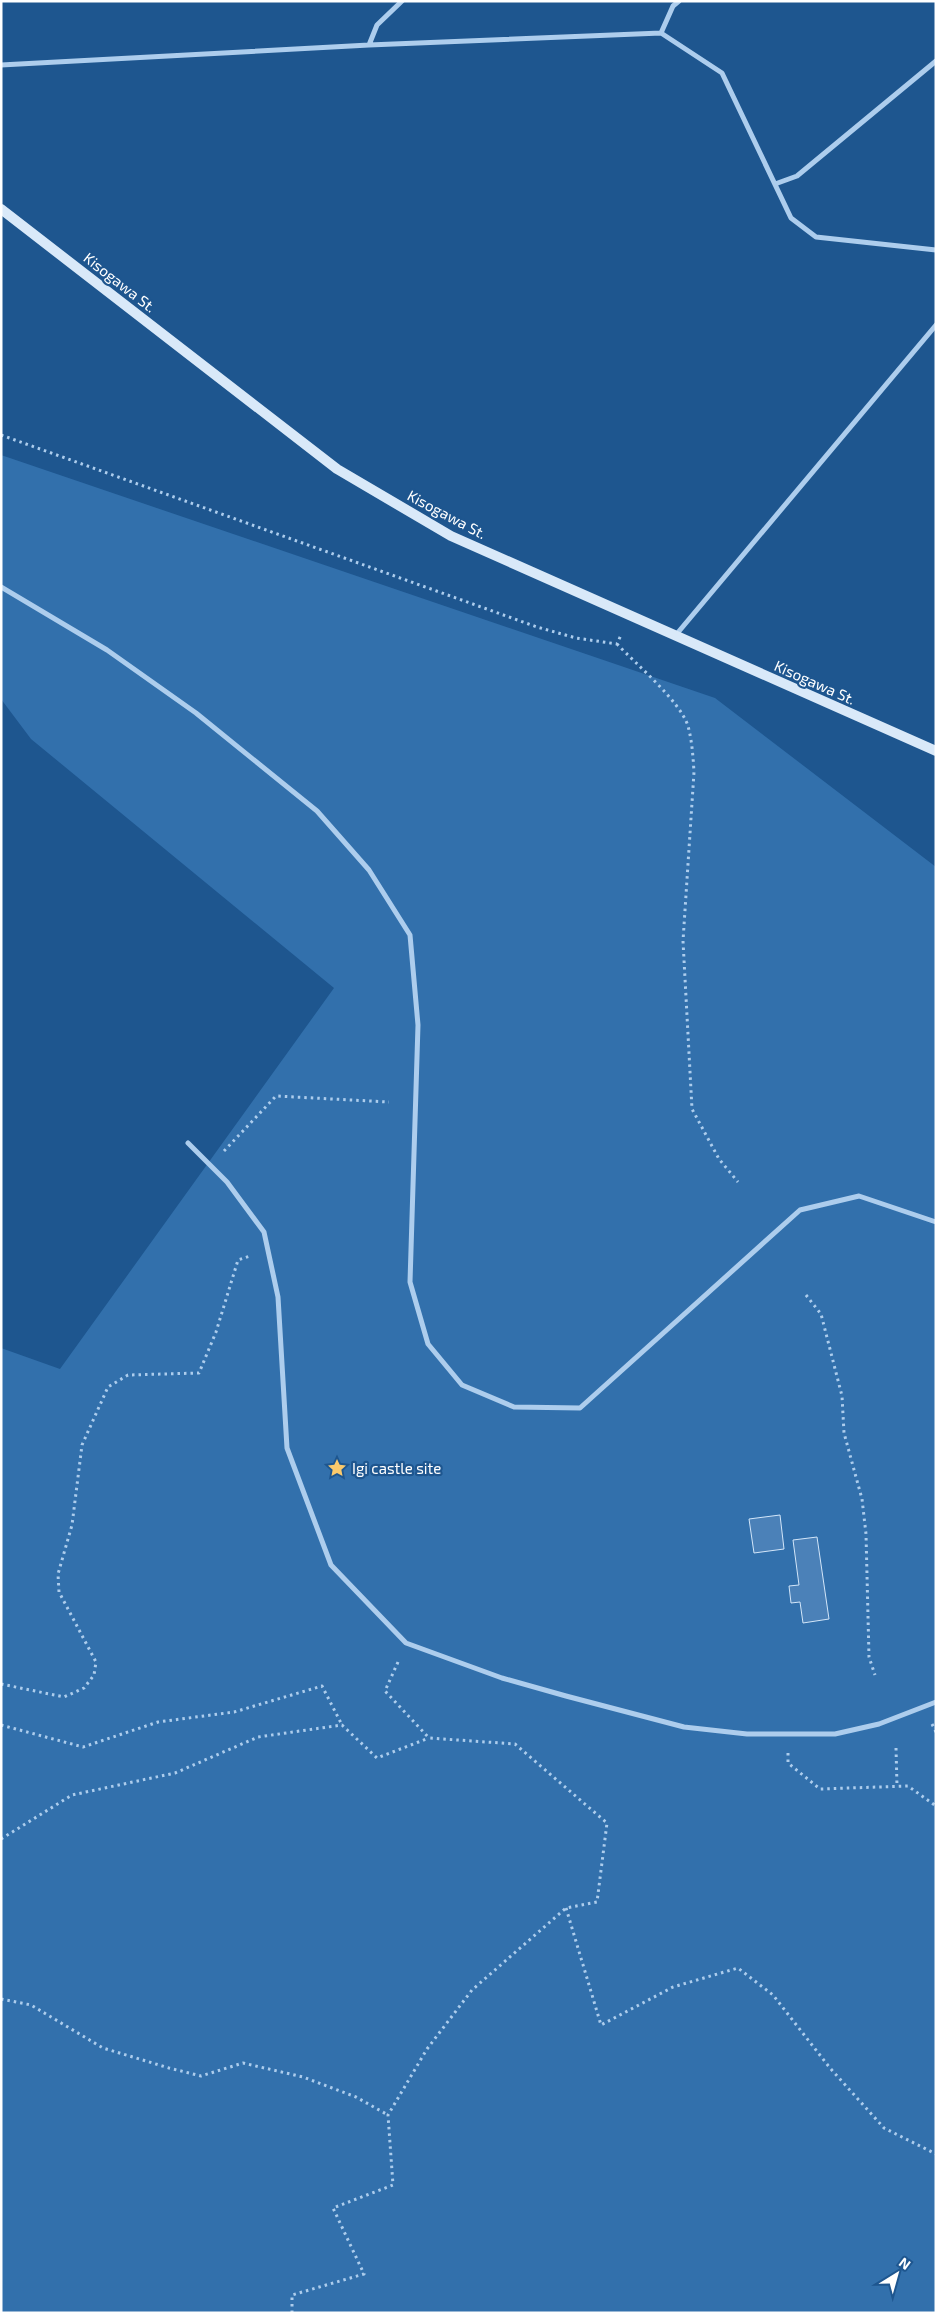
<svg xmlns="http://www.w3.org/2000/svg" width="937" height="2314" viewBox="0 0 937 2314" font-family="'Exo 2',sans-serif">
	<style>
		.green { fill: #3270ac }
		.building { fill: #4b81b8; stroke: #d3e6f9 }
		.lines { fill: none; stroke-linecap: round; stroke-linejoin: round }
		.path { stroke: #adcded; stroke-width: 3; stroke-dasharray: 2.5 4; stroke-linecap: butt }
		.minor { stroke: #adcded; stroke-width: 5 }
		.secondary { stroke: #d9e9f9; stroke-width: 10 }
		.labels { text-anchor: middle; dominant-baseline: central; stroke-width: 4.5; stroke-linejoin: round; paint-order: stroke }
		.street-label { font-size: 15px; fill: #fff; stroke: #1e568f }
		.poi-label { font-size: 15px; fill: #fff; stroke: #1e568f; text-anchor: start }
	</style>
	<rect width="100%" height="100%" fill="#1e568f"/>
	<!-- green -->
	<path class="green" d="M1 455 715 698 936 867V2313H1V1348L60 1369 334 988 31 739 1 699Z"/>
	<!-- building -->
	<path class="building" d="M780 1515 784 1549 754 1553 749 1519Z
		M817 1537 829 1619 803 1623 800 1602 791 1603 789 1586 799 1585 793 1540Z"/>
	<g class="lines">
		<!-- path -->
		<path class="path" d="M1 435 537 627 576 638 617 644 621 635
			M617 644C636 664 680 701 688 726 692 741 693 756 694 772L683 941 692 1109 719 1159 738 1182
			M224 1151 276 1096 389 1102
			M806 1295 821 1314 842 1396 844 1433 862 1499 866 1534 869 1657 875 1675
			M398 1662 385 1691 429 1738 515 1744 607 1823 597 1902 566 1908
			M1 1684 64 1697 84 1688 94 1675 96 1662 59 1592 58 1574 72 1525 82 1445 108 1387 128 1375 199 1373 216 1332 238 1260 250 1256
			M932 1724 936 1732
			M1 1725 83 1747 158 1722 234 1712 322 1686 342 1725
			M896 1748 897 1786
			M788 1753V1763L820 1789 908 1786 936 1806
			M1 1839 72 1795 175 1773 258 1737 342 1725 377 1758 429 1738
			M566 1908 601 2025 673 1987 738 1968 773 1995 830 2068 884 2128 936 2154
			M1 1999 31 2005 103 2048 169 2068 201 2076 243 2063 303 2077 356 2097 388 2115
			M292 2313V2295L364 2274 333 2208 393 2185 388 2115 427 2049 472 1990 566 1908"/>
		<!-- minor -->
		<path class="minor" d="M661 33 673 6 679 1
			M369 45 377 25 402 1
			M1 65 369 45 661 33 722 73 791 218 816 237 936 250
			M775 184 797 176 936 61
			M1 587 107 650 196 713 317 811 369 870 410 935 418 1025 410 1282 428 1344 462 1385 514 1407 580 1408 800 1210 859 1196 936 1222
			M675 636 936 325
			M188 1143 227 1182 264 1232 278 1297 287 1448 331 1565 406 1643 502 1678 566 1696 684 1727 747 1734H835L879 1724 936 1702"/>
		<!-- secondary -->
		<path class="secondary" d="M1 209 337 469 451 536 936 751"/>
	</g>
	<!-- icons -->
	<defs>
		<g id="sight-bare" transform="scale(1.5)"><path d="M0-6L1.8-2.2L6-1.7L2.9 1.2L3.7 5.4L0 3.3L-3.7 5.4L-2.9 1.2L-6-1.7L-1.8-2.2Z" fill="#fbca6c" stroke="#1e568f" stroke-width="2.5" paint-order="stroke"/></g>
	</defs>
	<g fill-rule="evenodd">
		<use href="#sight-bare" x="337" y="1468"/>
	</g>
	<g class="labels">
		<!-- street labels -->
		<g class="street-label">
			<text transform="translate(120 282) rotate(38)">Kisogawa St.</text>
			<text transform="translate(447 514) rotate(28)">Kisogawa St.</text>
			<text transform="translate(815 682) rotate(24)">Kisogawa St.</text>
		</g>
		<!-- poi labels -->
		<g class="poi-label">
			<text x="352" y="1468">Igi castle site</text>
		</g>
	</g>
	<!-- border -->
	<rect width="937" height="2314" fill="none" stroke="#ffffff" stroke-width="5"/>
	<!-- north arrow -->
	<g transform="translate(897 2274) rotate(37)" stroke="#1e568f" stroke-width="4" paint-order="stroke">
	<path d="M0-4L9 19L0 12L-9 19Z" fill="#ffffff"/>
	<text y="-8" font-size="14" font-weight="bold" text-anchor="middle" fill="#ffffff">N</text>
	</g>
</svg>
